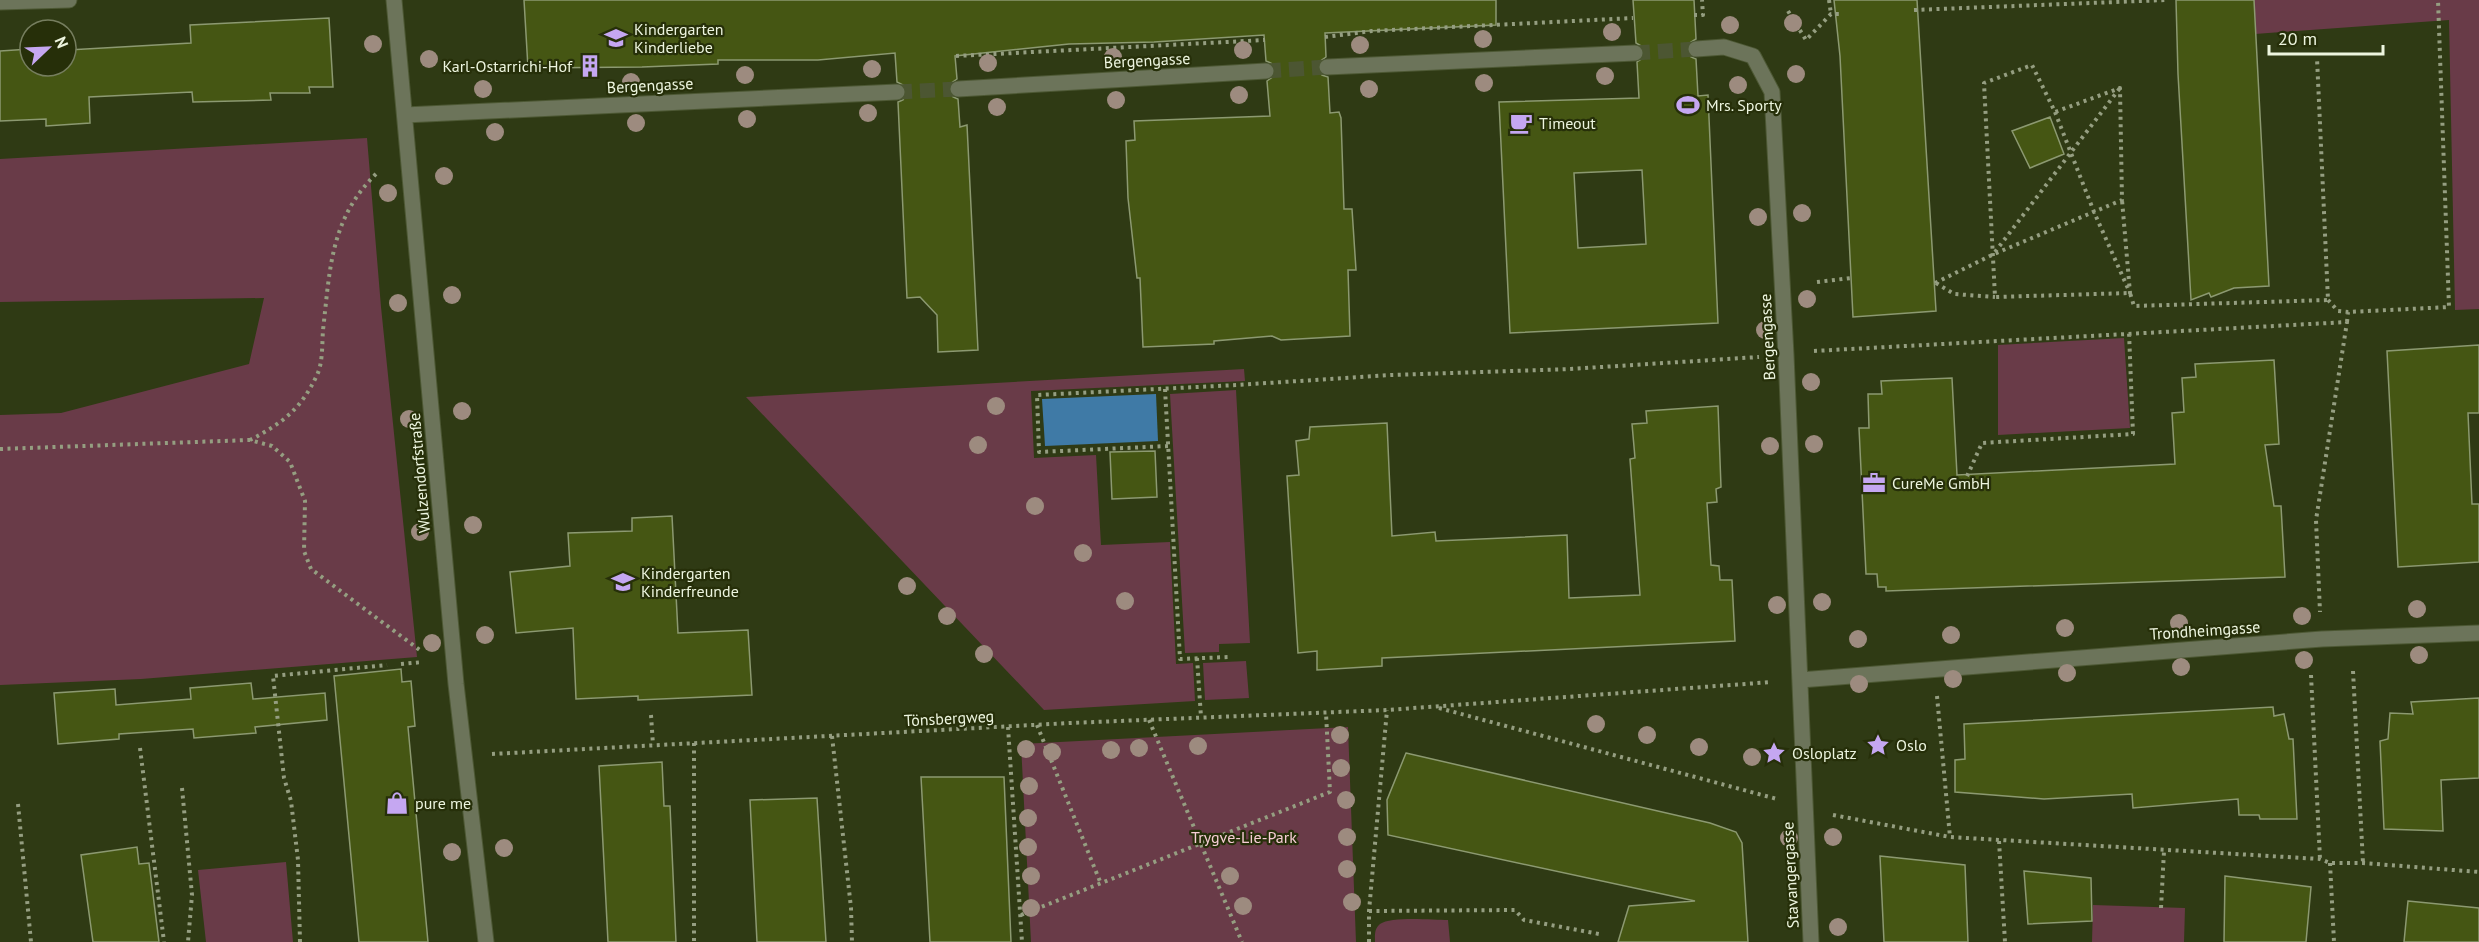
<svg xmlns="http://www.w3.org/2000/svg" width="2479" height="942" viewBox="0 0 2479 942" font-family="'PT Sans',sans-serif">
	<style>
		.green { fill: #693b48 }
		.water { fill: #3f7aa6 }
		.building { fill: #455613; stroke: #8c9971; stroke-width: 1.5; fill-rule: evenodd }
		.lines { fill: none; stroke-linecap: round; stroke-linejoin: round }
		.street-tunnel { stroke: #4c5632; stroke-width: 15; stroke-dasharray: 15 8; stroke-linecap: butt }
		.street-casing { stroke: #4d5834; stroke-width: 17 }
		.path { stroke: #959e81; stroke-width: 4; stroke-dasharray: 3 4.5; stroke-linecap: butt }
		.street { stroke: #6c745a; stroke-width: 15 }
		.tree { fill: #9d8b7f }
		.labels { text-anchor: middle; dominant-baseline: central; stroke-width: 4.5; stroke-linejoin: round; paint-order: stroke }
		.poi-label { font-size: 16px; fill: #edf5df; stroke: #262f09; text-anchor: start }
		.street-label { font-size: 16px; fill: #edf5df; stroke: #262f09 }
		.park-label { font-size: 16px; fill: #f7cdd6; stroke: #262f09 }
	</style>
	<rect width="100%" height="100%" fill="#2f3a14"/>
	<!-- green -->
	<path class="green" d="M2253 0H2479V309L2455 310 2449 20 2255 34Z
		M367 138 381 307 417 657 141 679 0 685V415L61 413 249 364 264 298 0 302V159Z
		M2124 338 2130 428 1998 435V345Z
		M1244 369 1245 381 1031 391 1034 458 1096 455 1101 545 1170 542 1176 664 1193 663 1195 701 1044 710 746 397Z
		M1236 390 1250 643 1219 644V652L1185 653 1170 394Z
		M1246 661 1249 698 1205 700 1203 663Z
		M1348 727 1356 942H1031L1021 744Z
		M286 862 293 942H206L198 870Z
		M2093 905 2185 908 2184 942H2092Z
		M1448 920 1450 942H1375C1375 935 1374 929 1380 924 1391 916 1433 920 1448 920Z"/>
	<!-- water -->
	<path class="water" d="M1156 394 1158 441 1045 446 1042 399Z"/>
	<!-- building -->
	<path class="building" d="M524 0H1496V25L1325 33 1326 57 1319 62 1317 68 1322 75 1328 77 1330 113 1339 112 1341 118 1344 209H1352L1356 270H1348L1350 336 1281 340 1272 336 1214 341V344L1143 347 1140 278H1137L1128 198 1126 141 1135 140 1134 121 1270 116 1267 81 1274 76 1276 70 1271 63 1266 61 1264 35 1154 42 1069 44 955 56 957 79 950 84 948 90 953 97 958 99 960 127 967 125 978 350 938 352 937 315 920 297 907 298 898 102 903 100 907 92 905 86 897 82 895 53 818 60H718V64L642 67 528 68Z
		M1633 0H1694L1696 39 1688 44 1686 50 1691 57 1696 59 1698 96 1708 95 1718 323 1510 333 1499 102 1639 98 1637 62 1643 58 1645 52 1643 47 1636 43ZM1642 170 1646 244 1578 248 1574 173Z
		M1834 0H1917L1936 311 1853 317 1840 56Z
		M2176 0H2254L2269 286 2234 288 2211 297 2209 293 2191 300 2178 74Z
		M329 18 333 87H309L310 93H270L271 100 193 102 192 92 89 97 90 123 46 126V119L0 121V51L30 49V66H66V47L68 50 191 43 190 25Z
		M2050 117 2064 154 2030 168 2012 131Z
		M2479 345V413H2468L2472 504H2479V562L2398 567 2387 351Z
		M2274 360 2279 444 2265 445 2274 506H2281L2285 577 1886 591V587H1878L1877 574H1866L1859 428H1869L1868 394H1882L1881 381 1952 378 1957 475 2175 464 2172 413 2184 412 2182 378 2196 377 2195 364Z
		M1718 406 1721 487 1716 489 1717 502 1707 503 1711 565 1719 566 1720 580H1732L1735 641 1382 658V666L1317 670V651L1298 653 1287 476 1299 475 1296 441 1309 439 1310 427 1387 423 1392 536 1435 532 1436 541 1567 535 1569 598 1640 595 1630 459 1635 458 1632 424 1647 423 1646 411Z
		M1155 451 1157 497 1112 499 1110 452Z
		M672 516 678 633 748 630 752 695 638 700V696L576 699 573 628 516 633 510 572 570 566 568 533 632 531V518Z
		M401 669 402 682 411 681 415 726 408 727 428 942H359L334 676Z
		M251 683 253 699 325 693 327 720 255 727 256 733 194 738 193 729 119 734V739L58 744 54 693 115 689 116 705 191 699 190 688Z
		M2479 698V778L2441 780 2443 831 2384 829 2380 741 2388 739 2390 713 2413 714 2411 702Z
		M2273 707 2274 716 2284 714 2289 739H2293L2297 819H2260L2259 815H2239L2238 799 2133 808 2132 794 2044 799 1955 792V760L1965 759 1964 724Z
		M1406 753 1710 823 1736 832 1742 843 1748 942H1618L1629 906 1695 901 1388 835 1387 800Z
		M662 762 664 806H670L676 942H608L599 766Z
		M921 777H1004L1011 942H930Z
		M817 798 826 942H757L750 800Z
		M137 847 139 864 149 863 159 942H93L81 855Z
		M1880 856 1965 865 1968 942H1884Z
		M2024 871 2091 878 2092 921 2028 924Z
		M2225 876 2311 887 2306 942H2224Z
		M2408 901 2479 908V942H2404Z"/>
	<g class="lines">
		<!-- street-tunnel -->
		<path class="street-tunnel" d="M1635 53 1696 49
			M1266 71 1327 67
			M897 92 958 89"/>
		<!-- street casing -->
		<g class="street-casing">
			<path id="street" d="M394 0 456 684 486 942
				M0 2 69 0
				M1696 49 1724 47 1753 56 1772 92 1786 355 1811 942
				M1327 67 1635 53
				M958 89 1266 71
				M405 115 897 92
				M1800 680 2322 639 2479 633"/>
		</g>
		<!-- path -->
		<path class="path" d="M1829 0 1831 14
			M1914 10 2166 0
			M1788 11 1806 40 1831 14H1839
			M1694 15H1703L1702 0
			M1325 37 1372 31 1633 18
			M956 56 1265 40
			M2055 112 2094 212 2130 293 2122 200
			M376 174C330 219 330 270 323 330 322 343 323 363 317 375 301 409 283 423 250 440L272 446 290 462 305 501 304 551 311 569 421 651
			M1995 252 2120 88
			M1817 282 1851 278
			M1935 283 1994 254 2122 200 2120 88 2055 112 2032 65 1984 83 1995 297 2130 293 2134 306 2328 300 2317 58
			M1936 283 1954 294 1995 297
			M2328 300 2338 311 2348 312
			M2347 322 2348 312 2449 307 2438 0
			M1814 351 2347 322 2316 520 2320 612
			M1165 389 1180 659 1228 657
			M1168 446 1039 452 1037 395 1237 385 1391 375 1570 369 1759 357
			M0 449 250 440
			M1964 483 1982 443 2133 434 2129 332
			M1197 658 1201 717
			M401 664 423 662
			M2353 671 2363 863
			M2311 675 2320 859
			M1937 696 1950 837
			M1439 708 1777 799
			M651 715 653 745
			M1149 720 1242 942
			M1037 725 1101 884
			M1008 727 1022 942
			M832 736 851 908 852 942
			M694 743V942
			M140 748 164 942
			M492 754 1070 723 1387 710 1772 682
			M182 788 192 895 188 942
			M18 804 31 942
			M1833 815 1950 837 2320 859 2330 863H2363L2479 872
			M1999 841 2005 942
			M2330 863 2334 942
			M2161 908 2164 851
			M1369 911 1515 910 1524 920 1599 934
			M1021 915 1330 792 1326 713
			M300 942 298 860 291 801 284 778 273 676 387 665
			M1369 942V911L1387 710"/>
		<!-- street -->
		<use href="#street" class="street"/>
	</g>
	<!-- trees -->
	<g class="tree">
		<circle cx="1793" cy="23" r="9"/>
		<circle cx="1730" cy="25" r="9"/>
		<circle cx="1612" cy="32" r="9"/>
		<circle cx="1483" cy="39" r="9"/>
		<circle cx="373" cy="44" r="9"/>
		<circle cx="1360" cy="45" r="9"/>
		<circle cx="1243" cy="50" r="9"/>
		<circle cx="1113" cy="57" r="9"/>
		<circle cx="429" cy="59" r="9"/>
		<circle cx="988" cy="63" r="9"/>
		<circle cx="872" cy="69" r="9"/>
		<circle cx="1796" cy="74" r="9"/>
		<circle cx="745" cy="75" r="9"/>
		<circle cx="1605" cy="76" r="9"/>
		<circle cx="631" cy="82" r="9"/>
		<circle cx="1484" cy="83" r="9"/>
		<circle cx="1738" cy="85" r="9"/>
		<circle cx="483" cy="89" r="9"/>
		<circle cx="1369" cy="89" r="9"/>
		<circle cx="1239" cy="95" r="9"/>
		<circle cx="1116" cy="100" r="9"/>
		<circle cx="997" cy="107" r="9"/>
		<circle cx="868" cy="113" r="9"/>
		<circle cx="747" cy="119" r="9"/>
		<circle cx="636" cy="123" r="9"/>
		<circle cx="495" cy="132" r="9"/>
		<circle cx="444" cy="176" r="9"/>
		<circle cx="388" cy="193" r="9"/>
		<circle cx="1802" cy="213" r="9"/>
		<circle cx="1758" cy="217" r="9"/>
		<circle cx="452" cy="295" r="9"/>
		<circle cx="1807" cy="299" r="9"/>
		<circle cx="398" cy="303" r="9"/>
		<circle cx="1765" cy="330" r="9"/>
		<circle cx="1811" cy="382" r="9"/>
		<circle cx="996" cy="406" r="9"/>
		<circle cx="462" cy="411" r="9"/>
		<circle cx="409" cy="419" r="9"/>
		<circle cx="1814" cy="444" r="9"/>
		<circle cx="978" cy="445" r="9"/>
		<circle cx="1770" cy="446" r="9"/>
		<circle cx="1035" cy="506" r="9"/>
		<circle cx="473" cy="525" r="9"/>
		<circle cx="420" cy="532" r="9"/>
		<circle cx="1083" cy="553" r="9"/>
		<circle cx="907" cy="586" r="9"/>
		<circle cx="1125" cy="601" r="9"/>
		<circle cx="1822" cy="602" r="9"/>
		<circle cx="1777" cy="605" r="9"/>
		<circle cx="2417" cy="609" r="9"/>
		<circle cx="947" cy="616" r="9"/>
		<circle cx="2302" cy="616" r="9"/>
		<circle cx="2179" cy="623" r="9"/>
		<circle cx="2065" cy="628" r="9"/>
		<circle cx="485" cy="635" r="9"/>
		<circle cx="1951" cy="635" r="9"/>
		<circle cx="1858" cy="639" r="9"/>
		<circle cx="432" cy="643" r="9"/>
		<circle cx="984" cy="654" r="9"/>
		<circle cx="2419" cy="655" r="9"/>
		<circle cx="2304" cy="660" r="9"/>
		<circle cx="2181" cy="667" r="9"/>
		<circle cx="2067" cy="673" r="9"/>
		<circle cx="1953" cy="679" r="9"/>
		<circle cx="1859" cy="684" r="9"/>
		<circle cx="1596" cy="724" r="9"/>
		<circle cx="1340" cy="735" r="9"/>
		<circle cx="1647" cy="735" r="9"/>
		<circle cx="1198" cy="746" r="9"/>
		<circle cx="1699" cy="747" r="9"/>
		<circle cx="1139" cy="748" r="9"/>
		<circle cx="1026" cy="749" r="9"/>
		<circle cx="1111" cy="750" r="9"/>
		<circle cx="1052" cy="752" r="9"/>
		<circle cx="1752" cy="757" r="9"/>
		<circle cx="1341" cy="768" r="9"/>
		<circle cx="1029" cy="786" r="9"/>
		<circle cx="1346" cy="800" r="9"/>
		<circle cx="1028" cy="818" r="9"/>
		<circle cx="1347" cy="837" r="9"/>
		<circle cx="1833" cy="837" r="9"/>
		<circle cx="1789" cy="838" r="9"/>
		<circle cx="1028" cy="847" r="9"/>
		<circle cx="504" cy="848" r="9"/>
		<circle cx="452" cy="852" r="9"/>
		<circle cx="1347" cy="869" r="9"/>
		<circle cx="1031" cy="876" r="9"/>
		<circle cx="1230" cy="876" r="9"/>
		<circle cx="1352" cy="902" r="9"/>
		<circle cx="1243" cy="906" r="9"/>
		<circle cx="1031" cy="908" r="9"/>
		<circle cx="1838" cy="927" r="9"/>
	</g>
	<!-- icons -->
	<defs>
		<g id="school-bare" transform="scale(1.8)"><path d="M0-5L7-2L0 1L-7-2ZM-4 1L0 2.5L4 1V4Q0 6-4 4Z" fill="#c5a7f1" stroke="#262f09" stroke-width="2.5" paint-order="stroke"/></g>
		<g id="building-bare" transform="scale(1.8)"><path d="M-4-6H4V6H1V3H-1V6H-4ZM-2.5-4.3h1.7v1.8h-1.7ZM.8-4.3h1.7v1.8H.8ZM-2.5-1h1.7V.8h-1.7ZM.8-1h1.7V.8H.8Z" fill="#c5a7f1" stroke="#262f09" stroke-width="2.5" paint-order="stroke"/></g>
		<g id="stadium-bare" transform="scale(1.8)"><path d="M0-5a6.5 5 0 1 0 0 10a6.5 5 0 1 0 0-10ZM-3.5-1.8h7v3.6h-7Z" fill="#c5a7f1" stroke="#262f09" stroke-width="2.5" paint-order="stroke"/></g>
		<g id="cafe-bare" transform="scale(1.8)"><path d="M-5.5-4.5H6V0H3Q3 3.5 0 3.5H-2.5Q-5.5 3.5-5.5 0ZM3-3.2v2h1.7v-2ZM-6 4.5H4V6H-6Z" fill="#c5a7f1" stroke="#262f09" stroke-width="2.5" paint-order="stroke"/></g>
		<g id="office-bare" transform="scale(1.8)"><path d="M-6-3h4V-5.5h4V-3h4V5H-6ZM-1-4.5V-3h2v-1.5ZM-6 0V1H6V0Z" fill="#c5a7f1" stroke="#262f09" stroke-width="2.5" paint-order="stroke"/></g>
		<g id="sight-bare" transform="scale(1.8)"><path d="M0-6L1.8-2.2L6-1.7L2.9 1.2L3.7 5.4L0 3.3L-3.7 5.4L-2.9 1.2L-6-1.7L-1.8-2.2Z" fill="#c5a7f1" stroke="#262f09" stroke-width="2.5" paint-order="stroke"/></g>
		<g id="shop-bare" transform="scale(1.8)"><path d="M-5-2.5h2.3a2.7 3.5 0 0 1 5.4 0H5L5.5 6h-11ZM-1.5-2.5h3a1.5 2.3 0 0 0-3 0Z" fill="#c5a7f1" stroke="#262f09" stroke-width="2.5" paint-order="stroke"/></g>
	</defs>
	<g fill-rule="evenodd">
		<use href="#school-bare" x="616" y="38"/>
		<use href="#building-bare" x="590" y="66"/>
		<use href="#stadium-bare" x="1688" y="105"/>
		<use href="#cafe-bare" x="1521" y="123"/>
		<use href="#office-bare" x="1874" y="483"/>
		<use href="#school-bare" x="623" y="582"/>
		<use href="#sight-bare" x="1878" y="745"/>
		<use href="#sight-bare" x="1774" y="753"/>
		<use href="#shop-bare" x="397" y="803"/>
	</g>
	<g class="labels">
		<!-- poi labels -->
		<g class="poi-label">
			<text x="634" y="29">Kindergarten<tspan x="634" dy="18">Kinderliebe</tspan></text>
			<text x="572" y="66" text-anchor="end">Karl-Ostarrichi-Hof</text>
			<text x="1706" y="105">Mrs. Sporty</text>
			<text x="1539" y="123">Timeout</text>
			<text x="1892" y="483">CureMe GmbH</text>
			<text x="641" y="573">Kindergarten<tspan x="641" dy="18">Kinderfreunde</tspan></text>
			<text x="1896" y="745">Oslo</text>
			<text x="1792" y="753">Osloplatz</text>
			<text x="415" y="803">pure me</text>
		</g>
		<!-- street labels -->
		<g class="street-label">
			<text transform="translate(1147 60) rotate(-3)">Bergengasse</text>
			<text transform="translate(650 85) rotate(-3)">Bergengasse</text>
			<text transform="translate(1767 337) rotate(-93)">Bergengasse</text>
			<text transform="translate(419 473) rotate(-95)">Wulzendorfstraße</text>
			<text transform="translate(2205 630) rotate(-4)">Trondheimgasse</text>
			<text transform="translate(949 718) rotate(-3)">Tönsbergweg</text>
			<text transform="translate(1790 875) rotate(-93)">Stavangergasse</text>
		</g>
		<!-- park labels -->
		<g class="park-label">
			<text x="1244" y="837">Trygve-Lie-Park</text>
		</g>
	</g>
	<!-- north arrow -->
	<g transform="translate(48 48) rotate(67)"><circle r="28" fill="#262f09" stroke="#767e5f" stroke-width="1.5"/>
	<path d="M0-4.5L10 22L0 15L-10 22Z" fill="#c5a7f1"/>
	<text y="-9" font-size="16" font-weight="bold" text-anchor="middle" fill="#edf5df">N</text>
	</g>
	<!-- scale -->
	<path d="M2269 45v9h114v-9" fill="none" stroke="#edf5df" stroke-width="3"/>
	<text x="2278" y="45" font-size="18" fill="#edf5df" stroke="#262f09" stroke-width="4.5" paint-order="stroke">20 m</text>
</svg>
